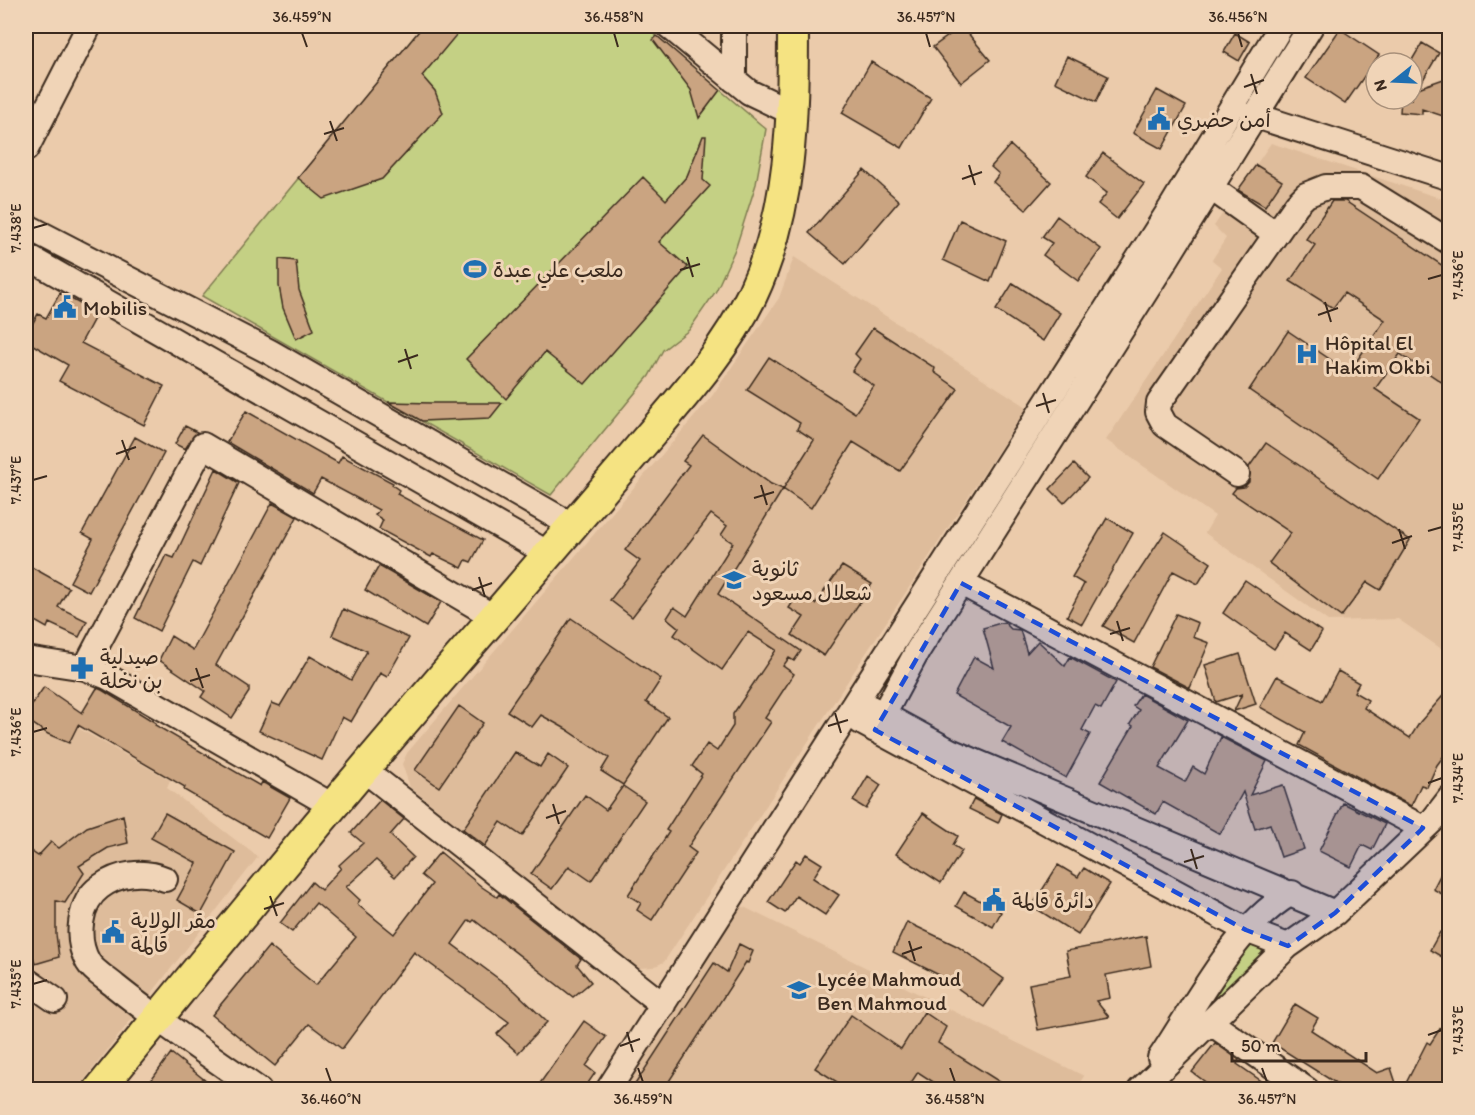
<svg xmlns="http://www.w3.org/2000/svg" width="1475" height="1115" viewBox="0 0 1475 1115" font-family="Itim,'Playpen Sans Arabic',sans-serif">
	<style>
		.built { fill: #debc9b }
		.green { fill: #c4d084; stroke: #807d51; stroke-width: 1.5 }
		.building { fill: #caa481; stroke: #3b2a1e; stroke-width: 1.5 }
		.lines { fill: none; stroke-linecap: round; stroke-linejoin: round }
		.minor-casing { stroke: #3b2a1e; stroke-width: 28 }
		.major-casing { stroke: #3b2a1e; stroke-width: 34 }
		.minor { stroke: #f0d4b7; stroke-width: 24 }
		.major { stroke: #f5e382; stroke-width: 30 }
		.marked { fill: #1d4ed8; fill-opacity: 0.2; stroke: #1d4ed8; stroke-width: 4.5; stroke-dasharray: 12 8; stroke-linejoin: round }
		.ticks { fill: none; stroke: #3b2a1e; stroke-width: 2 }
		.labels { text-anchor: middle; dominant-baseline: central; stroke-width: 6; stroke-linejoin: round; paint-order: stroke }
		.poi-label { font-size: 21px; fill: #3b2a1e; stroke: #f0d4b7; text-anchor: start }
		.neatline { fill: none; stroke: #3b2a1e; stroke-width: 2 }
		.ticks-label { font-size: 15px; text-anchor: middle; fill: #3b2a1e }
	</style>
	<rect width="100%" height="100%" fill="#ebcbab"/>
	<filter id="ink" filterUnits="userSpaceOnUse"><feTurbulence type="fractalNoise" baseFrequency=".0167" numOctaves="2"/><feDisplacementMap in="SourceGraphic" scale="12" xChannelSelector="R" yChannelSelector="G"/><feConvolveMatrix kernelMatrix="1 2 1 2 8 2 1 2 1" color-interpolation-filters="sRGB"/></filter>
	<g filter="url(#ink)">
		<!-- built -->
		<path class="built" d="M1271 143 1449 201V654L1398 619 1328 621 1205 533 1215 516 1106 440 1222 268 1212 260 1226 238 1214 226Z
			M794 257 1027 407 664 962 653 967 640 968 629 964 410 787 402 764 407 753 712 396 779 298Z
			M26 720 68 744 76 727 170 780 167 788 258 857 77 1089H26Z
			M740 905 1084 1076 1075 1090H621Z"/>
		<!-- green -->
		<path class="green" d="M423 26H645L766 129 756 184 736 247 716 291 689 330 663 350 649 376 551 495 202 296Z
			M1248 944 1260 945 1264 958 1196 1027Z"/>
		<!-- building -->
		<path class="building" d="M423 26H446L457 34 422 76 435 91 443 113 382 179 324 199 298 178Z
			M962 26 990 60 961 83 933 47Z
			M1340 29 1379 55 1345 104 1306 78Z
			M1235 33 1250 42 1239 61 1224 52Z
			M657 36 720 90 699 118 691 90 653 40Z
			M1422 43 1439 53 1418 88 1449 77V118L1422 109V114L1400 112 1401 99H1412V60Z
			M1067 56 1108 76 1096 102 1055 82Z
			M871 62 931 98 902 148 842 113Z
			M1157 90 1186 106 1162 149 1133 133Z
			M703 136H706L703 180 710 186 659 242 688 267 585 384 545 352 506 399 466 359 643 177 666 200 687 176Z
			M1010 145 1051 182 1026 210 993 182 999 174 991 167Z
			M1103 153 1144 184 1117 219 1098 204 1107 193 1086 177Z
			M1256 165 1282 181 1265 206 1238 190Z
			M864 170 899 201 845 264 809 233Z
			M1332 201H1345L1449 270V387L1400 354 1375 389 1419 418 1378 479 1249 390 1288 331 1349 372 1385 320 1344 293 1333 308 1290 281 1315 245 1306 239Z
			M1057 216 1101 249 1078 281 1043 255 1052 243 1042 237Z
			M960 220 1006 241 990 282 943 260Z
			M279 259 296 261 299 290 314 330 296 339 283 308 279 286Z
			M1013 283 1060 313 1043 341 996 310Z
			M60 293 97 313 81 343 164 386 144 425 59 381 68 365 26 341V335L38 314 46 318Z
			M873 328 935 368 934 372 958 389 900 471 853 442 811 508 783 489 814 440 797 429 800 423 747 390 769 357 855 413 874 386 852 371 860 359 855 354Z
			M388 402 432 403H502L490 418 422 421Z
			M246 411 338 463 342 456 393 483 392 485 399 490 397 494 483 540 471 562 466 560 462 568 433 554 431 557 379 529 383 520 375 515 379 510 321 479 313 493 227 442Z
			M185 426 197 432 185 449 175 444Z
			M703 435 771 484 783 489 718 594 801 651 794 661 789 658 783 666 794 674 765 718 771 722 688 847 696 853 652 920 637 910 641 903 628 895 669 832 666 830 702 774 692 766 707 744 717 751 733 726V714L776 650 748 632 722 670 674 635 679 628 667 618 674 607 687 616 733 543 721 535 727 526 711 514 632 617 610 600 640 561 625 550 689 465 683 461Z
			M135 437 164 453 89 592 70 582 93 539 82 533Z
			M1266 443 1410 540 1380 590 1367 582 1341 617 1269 563 1291 533 1232 493 1236 488 1244 487 1249 482V467Z
			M1074 464 1088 478 1064 503 1050 489Z
			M216 469 239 483 200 566 193 562 159 631 135 618 166 555 174 558Z
			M272 503 297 517 216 665 249 687V692L232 718 201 697 205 691 159 660 171 636 193 650Z
			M1107 518 1133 533 1082 624 1067 616 1084 584 1072 577Z
			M1165 532 1211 563 1198 584 1173 571 1134 643 1103 626Z
			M26 564 69 588 58 607 87 621 79 637 49 623 47 628 26 616Z
			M379 566 441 602 426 627 365 590Z
			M842 566 872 584 824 656 792 635 804 617 789 608 798 594 815 604Z
			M1245 580 1322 632 1311 650 1285 633 1274 649 1223 613Z
			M343 609 409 638 387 677 380 673 351 722 342 717 322 760 259 731 272 703 280 706 310 656 351 680 367 651 332 635Z
			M1176 614 1198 623 1193 637 1209 643 1190 688 1150 667Z
			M571 618 661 679 646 702 668 717 623 785 601 771 609 758 566 729 541 715 532 727 507 711Z
			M1004 622 1011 629 1020 630 1027 653 1038 641 1065 666 1070 657 1116 682 1101 709 1095 706 1082 730 1090 734 1066 778 1002 742 1011 727 954 695 974 657 994 668 983 628Z
			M1240 654 1256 704 1234 711 1242 694 1216 702 1205 665Z
			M1338 671 1359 683 1354 692 1368 700 1364 708 1410 738 1420 722 1449 689V749L1437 765 1427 787 1421 785 1411 806 1299 745 1305 732 1260 707 1277 676 1322 701Z
			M44 687 82 713 97 688 102 690 156 723 155 725 260 786 262 782 290 798 267 838 184 790 185 787 78 725 69 743 48 734 26 719V713Z
			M1141 694 1188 720 1159 768 1185 782 1193 767 1204 774 1221 737 1267 761 1250 795 1283 785 1304 849 1281 857 1270 824 1255 829 1243 792 1220 834 1163 802 1156 814 1100 782 1133 726 1130 724 1139 710 1133 706Z
			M459 706 483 723 439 787 415 770Z
			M515 752 540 767 548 754 568 768 522 836 501 822 485 846 463 829Z
			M868 776 881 785 866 809 853 801Z
			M623 786 645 801 591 881 569 866 552 889 531 874 585 795 606 810Z
			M974 799 1002 814 998 823 969 809Z
			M380 800 404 819 390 835 413 857 395 877 376 860 346 887 360 900 357 904 394 934 432 884 421 875 440 852 482 887 497 897 499 894 581 959 577 965 591 982 573 997 474 920 472 922 469 920 452 944 515 991 547 1022 518 1053 497 1034 509 1022 414 952 342 1049 309 1024 275 1066 212 1015 269 946 316 985 356 937 316 903 292 932 280 923 312 882 321 890 341 868 339 865 363 843 351 833Z
			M1343 803 1385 824 1372 850 1362 845 1351 867 1319 851Z
			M165 813 235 852 201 914 177 900 197 863 151 838Z
			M923 813 958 836 953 845 962 851 941 883 896 854Z
			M123 815 128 843 108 848 79 866 84 873 65 903 56 901V934L59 957 35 964 27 931 28 912 33 893 26 890V879L30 870 26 868V848L38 856 51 842 59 848 87 827Z
			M806 854 822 864 813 878 839 895 825 915 796 896 785 913 768 902 796 860 800 863Z
			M1449 858V898L1433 889Z
			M1058 865 1078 877 1084 868 1110 884 1078 935 1032 906Z
			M964 892 1001 912 993 927 956 906Z
			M907 922 957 946 1004 979 984 1007 939 975 893 952Z
			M1440 932 1449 938V961L1430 950Z
			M1146 936 1151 966 1106 975 1110 998 1096 1001 1109 1017 1038 1030 1029 984 1071 976 1066 951Z
			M739 944 753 951 748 963 746 962 664 1089H632L714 963 727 972Z
			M1295 1004 1318 1018 1311 1030 1377 1073 1391 1068 1398 1089H1345L1272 1043Z
			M924 1012 946 1027 938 1043 1011 1089H944L918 1072 907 1089H848L815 1068 851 1015 901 1049Z
			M1449 1015V1089H1403L1427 1042 1430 1044Z
			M584 1021 606 1037 586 1066 595 1073 584 1089H536Z
			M1215 1043 1239 1060 1237 1064 1273 1089H1215L1192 1072Z
			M171 1053 216 1089H145Z"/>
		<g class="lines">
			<!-- minor casing -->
			<g class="minor-casing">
				<path id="minor" d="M669 26 749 92 793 113
					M734 26V80
					M1253 115 1450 178
					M26 149 89 26
					M1210 187 1276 234
					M26 226 270 352 573 526
					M26 256 549 554
					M1237 474 1165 425 1158 412 1159 403 1297 204 1306 195 1326 187H1361L1450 242
					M961 583 1423 828
					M26 659 85 668 108 677 331 805
					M85 668 203 445 494 617
					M871 708 950 751 1335 913
					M861 722 1246 930 1288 946
					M875 730 918 650 1167 258 1311 26
					M362 768 663 1005
					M165 879C143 870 119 873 100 887 79 902 75 939 88 962 93 971 107 979 115 986 161 1023 210 1056 259 1090
					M26 980 55 1000
					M1211 1023 1307 1090
					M1160 1058C1195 1006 1237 922 1292 893
					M608 1090 1172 206 1281 26
					M1140 1090 1288 946 1335 913 1433 820 1450 798"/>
			</g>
			<!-- major casing -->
			<g class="major-casing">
				<path id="major" d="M99 1090C228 932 356 775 490 622 540 564 590 506 639 448 679 401 725 351 752 295 792 210 793 118 793 26"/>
			</g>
			<!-- minor -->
			<use href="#minor" class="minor"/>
			<!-- major -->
			<use href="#major" class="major"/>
		</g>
	</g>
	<!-- marked area -->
	<path class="marked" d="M961 583 1423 828 1335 913 1288 946 1246 930 875 730Z"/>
	<!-- ticks -->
	<path class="ticks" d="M302 33 307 47M614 33 618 47M926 33 930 47M1238 33 1242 47M1251 74 1257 94M1244 87 1264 80M330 121 337 141M324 134 344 128M969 165 975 185M962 179 982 172M33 228 47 224M687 257 693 277M680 270 700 264M1428 279 1442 275M1325 302 1331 322M1318 315 1338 308M405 349 411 369M398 362 418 355M1043 393 1049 413M1036 406 1056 400M122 440 129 460M116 454 136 447M33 480 47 476M761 485 767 505M754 498 774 492M1399 529 1405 549M1428 531 1442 527M1392 543 1412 536M479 577 485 597M472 590 492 583M1117 621 1123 641M1110 634 1130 628M196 668 203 688M190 681 210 675M835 713 841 733M828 726 848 720M33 732 47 728M1428 783 1442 778M553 804 559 824M546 818 566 811M1191 849 1197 869M1184 862 1204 856M270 896 277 916M264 909 284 903M909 941 915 961M902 954 922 947M33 984 47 980M627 1032 633 1052M1428 1035 1442 1030M620 1046 640 1039M326 1068 331 1082M638 1068 643 1082M950 1068 955 1082M1262 1068 1267 1082"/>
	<!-- icons -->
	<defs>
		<g id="civic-bare" transform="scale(1.8)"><path d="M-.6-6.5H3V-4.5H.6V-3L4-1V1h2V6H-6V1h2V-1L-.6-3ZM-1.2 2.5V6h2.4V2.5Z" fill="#1f6fb2" stroke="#f0d4b7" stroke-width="2.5" paint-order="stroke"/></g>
		<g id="stadium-bare" transform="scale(1.8)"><path d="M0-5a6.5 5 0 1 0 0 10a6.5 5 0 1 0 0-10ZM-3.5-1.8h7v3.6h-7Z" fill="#1f6fb2" stroke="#f0d4b7" stroke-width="2.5" paint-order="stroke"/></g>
		<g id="hospital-bare" transform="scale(1.8)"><path d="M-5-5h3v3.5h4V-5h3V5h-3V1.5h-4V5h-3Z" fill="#1f6fb2" stroke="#f0d4b7" stroke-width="2.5" paint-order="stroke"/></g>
		<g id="school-bare" transform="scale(1.8)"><path d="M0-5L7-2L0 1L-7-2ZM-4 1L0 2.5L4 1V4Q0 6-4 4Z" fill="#1f6fb2" stroke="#f0d4b7" stroke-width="2.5" paint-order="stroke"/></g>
		<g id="pharmacy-bare" transform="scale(1.8)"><path d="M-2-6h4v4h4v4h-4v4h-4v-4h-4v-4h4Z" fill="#1f6fb2" stroke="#f0d4b7" stroke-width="2.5" paint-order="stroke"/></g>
	</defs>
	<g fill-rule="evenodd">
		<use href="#civic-bare" x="1159" y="119"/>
		<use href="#stadium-bare" x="475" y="269"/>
		<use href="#civic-bare" x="65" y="307"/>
		<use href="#hospital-bare" x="1307" y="354"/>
		<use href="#school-bare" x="734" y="580"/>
		<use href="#pharmacy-bare" x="82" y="668"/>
		<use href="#civic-bare" x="994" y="900"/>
		<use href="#civic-bare" x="113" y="932"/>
		<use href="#school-bare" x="799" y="990"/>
	</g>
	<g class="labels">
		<!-- poi labels -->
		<g class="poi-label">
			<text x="1177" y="119">أمن حضري</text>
			<text x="493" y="269">ملعب علي عبدة</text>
			<text x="83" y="307">Mobilis</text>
			<text x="1325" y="342">Hôpital El<tspan x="1325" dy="24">Hakim Okbi</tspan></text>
			<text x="752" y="568">ثانوية<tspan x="752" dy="24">شعلال مسعود</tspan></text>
			<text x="100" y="656">صيدلية<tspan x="100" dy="24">بن نخلة</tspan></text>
			<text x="1012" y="900">دائرة قالمة</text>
			<text x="131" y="920">مقر الولاية<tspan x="131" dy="24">قالمة</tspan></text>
			<text x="817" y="978">Lycée Mahmoud<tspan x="817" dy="24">Ben Mahmoud</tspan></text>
		</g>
	</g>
	<!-- margin -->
	<rect width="1475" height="1115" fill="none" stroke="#f0d4b7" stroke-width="66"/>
	<!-- north arrow -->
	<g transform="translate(1394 81) rotate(252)"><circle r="28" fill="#f0d4b7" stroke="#a8907a" stroke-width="1.5"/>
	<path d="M0-4.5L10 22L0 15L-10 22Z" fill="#1f6fb2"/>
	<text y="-9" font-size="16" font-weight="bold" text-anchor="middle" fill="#3b2a1e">N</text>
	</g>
	<!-- scale -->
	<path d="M1232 1052v9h134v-9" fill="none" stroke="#3b2a1e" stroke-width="3"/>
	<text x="1241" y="1052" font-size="18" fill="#3b2a1e" stroke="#f0d4b7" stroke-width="4.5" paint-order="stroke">50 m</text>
	<rect x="33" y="33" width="1409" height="1049" class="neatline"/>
	<g class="ticks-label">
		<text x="302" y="22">36.459°N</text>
		<text x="614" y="22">36.458°N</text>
		<text x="926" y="22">36.457°N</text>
		<text x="1238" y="22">36.456°N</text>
		<text transform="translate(16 228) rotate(-90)" y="5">7.438°E</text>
		<text transform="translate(1458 275) rotate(-90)" y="5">7.436°E</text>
		<text transform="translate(16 480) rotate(-90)" y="5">7.437°E</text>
		<text transform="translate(1458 527) rotate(-90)" y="5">7.435°E</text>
		<text transform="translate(16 732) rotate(-90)" y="5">7.436°E</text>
		<text transform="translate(1458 778) rotate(-90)" y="5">7.434°E</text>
		<text transform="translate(16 984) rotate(-90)" y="5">7.435°E</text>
		<text transform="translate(1458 1030) rotate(-90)" y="5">7.433°E</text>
		<text x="331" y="1104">36.460°N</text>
		<text x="643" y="1104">36.459°N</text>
		<text x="955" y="1104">36.458°N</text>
		<text x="1267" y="1104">36.457°N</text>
	</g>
</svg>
